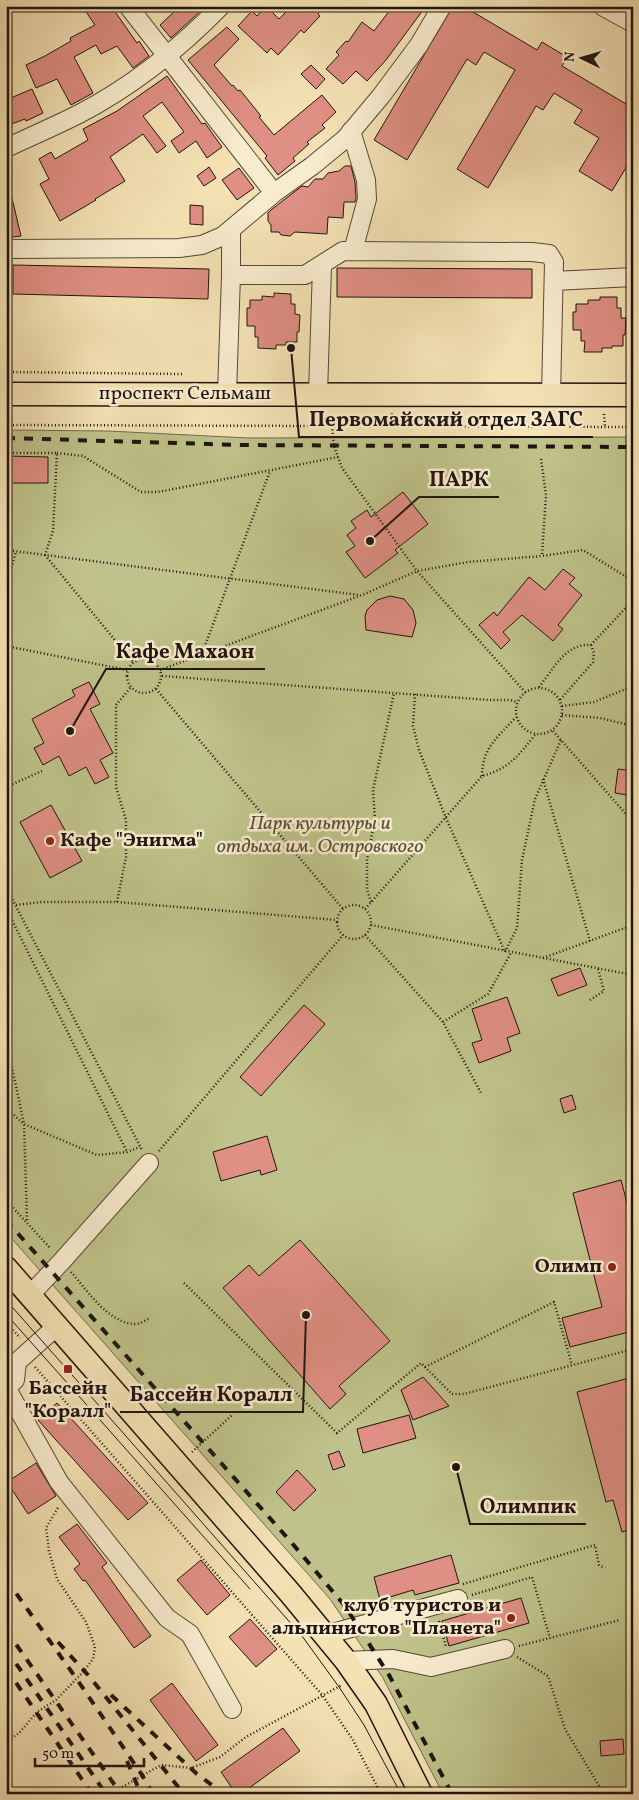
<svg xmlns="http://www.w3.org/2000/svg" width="639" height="1800" viewBox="0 0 639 1800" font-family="Vollkorn,serif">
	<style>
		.green { fill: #bfc28a; stroke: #6f6b4c }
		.building { fill: #df8f83; stroke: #1f140f }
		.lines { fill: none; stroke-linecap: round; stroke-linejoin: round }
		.minor-casing { stroke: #544838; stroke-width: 20 }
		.major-casing { stroke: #1f140f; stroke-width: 25 }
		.path { stroke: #1f140f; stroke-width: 2.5; stroke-dasharray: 1 2.5; stroke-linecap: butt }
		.minor { stroke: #f8ecce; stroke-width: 18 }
		.major { stroke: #f4e2b4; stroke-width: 22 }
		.tram { stroke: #1f140f; stroke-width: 1 }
		.rail { stroke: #1f140f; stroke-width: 4; stroke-dasharray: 9 9; stroke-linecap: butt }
		.poi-dot { fill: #8f2418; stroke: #f8ecce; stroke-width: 2 }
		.labels { text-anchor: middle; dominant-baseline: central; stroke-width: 5; stroke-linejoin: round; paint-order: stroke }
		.street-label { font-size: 20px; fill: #1f140f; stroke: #f8ecce }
		.park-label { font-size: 20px; font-style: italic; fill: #57513a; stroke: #f8ecce }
		.poi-label { font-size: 20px; font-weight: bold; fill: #1f140f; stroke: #f8ecce; text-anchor: end }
		.leader { fill: none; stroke: #1f140f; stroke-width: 2 }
		.callout-dot { fill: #1f140f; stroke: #f8ecce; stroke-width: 2 }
		.callout-label { font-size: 21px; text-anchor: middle; font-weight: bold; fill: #1f140f; stroke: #f8ecce; stroke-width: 5; stroke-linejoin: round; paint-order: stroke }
	</style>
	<rect width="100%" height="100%" fill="#f4e2b4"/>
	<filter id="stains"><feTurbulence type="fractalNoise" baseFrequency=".004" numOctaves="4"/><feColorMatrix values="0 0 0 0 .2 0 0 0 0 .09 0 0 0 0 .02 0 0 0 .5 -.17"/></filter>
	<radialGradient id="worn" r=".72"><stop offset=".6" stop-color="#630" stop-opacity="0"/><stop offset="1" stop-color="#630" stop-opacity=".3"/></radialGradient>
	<!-- green -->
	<path class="green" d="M6 430 108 431 249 438 633 437V1794H443L383 1678 330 1599 6 1232Z"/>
	<!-- building -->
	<path class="building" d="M82 6H111L137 43 139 41 149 56 133 68 117 46 101 54 96 45 74 57 93 93 71 105 57 79 36 88 26 65 45 56 71 41 70 38 95 25Z
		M185 6H206L171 38 160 25 176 10 178 13Z
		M266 6 279 19 292 6H324L318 14 320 16 304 33 301 30 278 55 271 48 267 53 238 26 252 11 257 16Z
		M393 6H426L386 60 367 81 356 71 343 84 326 69 339 55 336 52 346 41 348 42 362 22 374 31Z
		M453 6H463L537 50 542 42 567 57 562 66 633 108V156L612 191 579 171 599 138 574 123 582 110 554 93 543 110 536 106 488 188 457 169 515 70 484 52 476 65 467 59 407 160 374 140Z
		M227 27 239 39 214 65 232 86 233 85 238 91 240 90 261 116 259 117 274 135 322 95 336 112 322 125 325 128 307 142 309 144 293 158 295 161 278 175 265 158 267 156 188 60Z
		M311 65 325 79 316 89 301 74Z
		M167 76 202 124 205 123 222 147 207 158 196 141 179 153 171 141 184 132 162 102 143 116 166 146 157 153 143 134 110 157 125 181 95 199 96 200 60 221 40 184 49 179 39 159 51 152 55 159 88 140 83 129 117 111Z
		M32 89 43 113 26 121 25 119 6 126V100Z
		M345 166H351L355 182 356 198 355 202H344L343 218 328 217 327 234 295 232 290 236 281 235 279 232H271V225L268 221V213L271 210 302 186 308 187 315 179H323L328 173 339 171Z
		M209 167 216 178 204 186 197 176Z
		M239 168 254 188 237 200 222 180Z
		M6 194H11L21 236 6 238Z
		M190 205 203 206V225L190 224Z
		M13 265 209 269 208 299 13 294Z
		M337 268 532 269V298L337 297Z
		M274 293 291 294V304H295V314L300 315 299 332H297V342H286V345H276V349L258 348V337H255V326H247V308H250V300H262V296L274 297Z
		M600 297H617V308H621V318H626L625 335H623V346H612V348H602V352H584L585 341H581V330H573V312H576V304H588V300H600Z
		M6 456 48 457V483H6Z
		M403 492 428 524 395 550 398 553 365 578 346 552 355 546 347 535 356 528 351 521 367 510 371 517Z
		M563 569 575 578 569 584 582 595 558 625 563 629 553 641 522 615 503 632 510 640 501 649 479 625 494 612 497 616 529 577 545 590Z
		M390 596 404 599 413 610 416 623 412 637 366 630 365 616 367 610 377 600Z
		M89 682 100 704 90 709 113 753 100 760 109 777 95 784 86 767 69 776 59 756 43 765 34 748 44 743 32 719 75 696 72 690Z
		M618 769 633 771V796L615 793Z
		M51 805 82 861 50 878 20 822Z
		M580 968 587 985 558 996 551 979Z
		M507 997 520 1033 507 1038 511 1051 479 1063 472 1043 482 1040 472 1009Z
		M304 1005 325 1024 261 1096 240 1077Z
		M572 1095 576 1109 564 1113 560 1099Z
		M267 1136 277 1170 261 1175 260 1170 221 1181 213 1152Z
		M621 1180 633 1226V1331L570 1347 562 1318 602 1307 573 1193Z
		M300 1240 390 1341 339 1386 346 1394 330 1409 223 1288 249 1265 259 1276Z
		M423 1377 449 1406 413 1420 401 1390Z
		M633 1377V1529L622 1532 613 1500 606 1502 577 1392Z
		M57 1403 148 1503 128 1520 38 1420Z
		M409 1415 416 1438 363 1453 357 1429Z
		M339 1451 345 1466 333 1470 328 1455Z
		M36 1463 56 1496 28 1514 7 1482Z
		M297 1470 316 1490 294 1511 276 1492Z
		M77 1524 107 1563 102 1567 151 1636 134 1648 85 1580 83 1581 74 1569 80 1564 59 1537Z
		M451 1555 459 1583 415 1595 413 1590 380 1600 374 1577Z
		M201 1560 230 1595 207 1615 177 1580Z
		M521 1598 529 1623 449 1646 442 1621Z
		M250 1619 277 1649 256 1667 229 1637Z
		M172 1683 218 1745 196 1761 150 1700Z
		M283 1728 300 1751 241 1794H236L221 1772Z
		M623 1739 624 1754 601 1756 600 1741Z"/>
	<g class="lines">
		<!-- minor casing -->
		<g class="minor-casing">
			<path id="minor" d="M128 6 274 193
				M602 6 633 23
				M351 131 366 180 367 199 353 251
				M6 148C30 137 55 126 79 114 131 87 180 48 221 6
				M6 249 179 248 202 245 223 236 274 193 312 166 345 139 381 96 419 45 442 6
				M231 275H305L343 251 532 252 549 254 554 262 551 396
				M554 281 633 277
				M227 394 231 275V229
				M318 394 322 266
				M30 1295 62 1261 149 1163
				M6 1389 15 1380 17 1362 57 1326
				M7 1389 59 1482 167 1618 190 1634 232 1709
				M325 1635 458 1599
				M346 1661 393 1659 431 1667 505 1649"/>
		</g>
		<!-- major casing -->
		<g class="major-casing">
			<path id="major" d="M6 394 633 395
				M6 1268 290 1593 346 1661 376 1704 421 1794"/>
		</g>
		<!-- path -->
		<path class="path" d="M6 372 182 374
			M392 413V426
			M604 414 605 427
			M6 425 633 427
			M332 426 334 446 342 468 417 571 525 692
			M6 453H57L53 531 45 555
			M57 453 83 456 141 492H158L338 457
			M541 459 546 495 542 555
			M6 550 359 595
			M45 555 133 662
			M6 588 16 551
			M591 645 633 600
			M6 646 127 670
			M202 654 270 471
			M127 676a17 17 0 1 1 34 0a17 17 0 1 1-34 0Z
			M160 670 362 595 417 571 468 562 542 556 583 550 633 581
			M162 676 489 700H510L517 702
			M539 687C553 670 565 643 591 645L594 653 593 662 560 700
			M516 711a23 23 0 1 1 46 0a23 23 0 1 1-46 0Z
			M156 689 343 909
			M415 694 413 726 419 750 446 818 505 952
			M562 706 594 702 633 686
			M562 715 600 718 633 726
			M553 731 633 822
			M482 776C482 748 498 737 516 717
			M543 779 590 941
			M6 787 42 771
			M633 841V845
			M6 887 142 1150
			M117 902 126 857V820L116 787V705L131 687
			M371 902 367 889V860L375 819 373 790 394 693
			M16 905 42 902H117L337 920
			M337 922a17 17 0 1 1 34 0a17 17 0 1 1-34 0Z
			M6 908 127 1152
			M365 909 482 776C509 769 518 756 535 735
			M371 925 633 975
			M365 935 443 1022 481 1093
			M505 952 517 928 522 860 535 799 561 740
			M543 958 633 925
			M590 1000 604 991 598 969
			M443 1022 488 994 511 953
			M6 1039 24 1124 27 1221
			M6 1108 24 1124 97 1155 127 1152 140 1147
			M159 1151 343 935
			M6 1200 51 1249
			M71 1272C88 1291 108 1323 135 1324 140 1324 146 1320 150 1318
			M184 1283 337 1433 421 1363 452 1394H464L633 1349
			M6 1322 20 1338
			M35 1367 323 1696 353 1740 381 1794
			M425 1367 554 1302 572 1365
			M192 1452 232 1415
			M463 1584 595 1545 599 1565 605 1568
			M472 1595 532 1577 550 1638
			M439 1621 446 1647
			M519 1646 620 1620
			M517 1657 548 1676 565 1729 604 1794
			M6 1743 20 1732 37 1712 56 1700 84 1671 93 1659 95 1647 86 1622 57 1579 49 1551 46 1528 59 1506
			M489 1788 495 1794
			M110 1794 161 1765 191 1768 220 1757 246 1737 342 1685"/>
		<!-- minor -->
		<use href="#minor" class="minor"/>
		<!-- major -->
		<use href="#major" class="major"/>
		<!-- tram -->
		<path class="tram" d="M6 1300 302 1636 339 1687 364 1725 401 1794
			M6 1314 250 1589"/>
		<!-- rail -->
		<path class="rail" d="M6 438 242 445 633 447
			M6 1220 291 1542 345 1606 389 1675 452 1794
			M6 1579 76 1678 142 1775 153 1794
			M6 1630 121 1794
			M58 1642 88 1675 184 1794
			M6 1649 106 1794
			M6 1668 92 1794
			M111 1695 197 1774 224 1794
			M127 1761 141 1794"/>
	</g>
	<!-- markers -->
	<g class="poi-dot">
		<circle cx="50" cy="841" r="5"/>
		<circle cx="612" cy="1267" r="5"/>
		<rect x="63" y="1364" width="10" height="10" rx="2.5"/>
		<circle cx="511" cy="1618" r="5"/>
	</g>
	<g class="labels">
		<!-- street labels -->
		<g class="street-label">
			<text x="185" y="394">проспект Сельмаш</text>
		</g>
		<!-- park labels -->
		<g class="park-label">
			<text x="320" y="824">Парк культуры и<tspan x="320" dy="23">отдыха им. Островского</tspan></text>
		</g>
		<!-- poi labels -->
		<g class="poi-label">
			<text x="60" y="841" text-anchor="start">Кафе "Энигма"</text>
			<text x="602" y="1267">Олимп</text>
			<text x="68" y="1389" text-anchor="middle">Бассейн<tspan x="68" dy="23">"Коралл"</tspan></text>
			<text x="501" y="1606">клуб туристов и<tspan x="501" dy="23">альпинистов "Планета"</tspan></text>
		</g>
	</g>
	<!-- callouts -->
	<path class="leader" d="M291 348L299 437H593M370 541L419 497H499M70 731L106 669H265M306 1315L303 1412H120M456 1467L470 1524H586"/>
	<g class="callout-dot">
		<circle cx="291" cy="348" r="5"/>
		<circle cx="370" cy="541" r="5"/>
		<circle cx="70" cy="731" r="5"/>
		<circle cx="306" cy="1315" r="5"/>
		<circle cx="456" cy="1467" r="5"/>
	</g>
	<g class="callout-label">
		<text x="446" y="426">Первомайский отдел ЗАГС</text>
		<text x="459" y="486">ПАРК</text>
		<text x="185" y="658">Кафе Махаон</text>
		<text x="211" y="1401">Бассейн Коралл</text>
		<text x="528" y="1513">Олимпик</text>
	</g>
	<!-- margin -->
	<rect width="639" height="1800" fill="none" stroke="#f4e2b4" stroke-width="25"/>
	<rect x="8" y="8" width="624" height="1785" fill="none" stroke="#1f140f" stroke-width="2.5"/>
	<rect x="12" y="12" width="614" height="1775" fill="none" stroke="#1f140f"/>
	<!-- north arrow -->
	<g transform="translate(582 58) rotate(275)" stroke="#f8ecce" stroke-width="4" paint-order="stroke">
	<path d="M0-4L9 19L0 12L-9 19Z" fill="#1f140f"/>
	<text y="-8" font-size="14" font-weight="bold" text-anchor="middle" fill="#1f140f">N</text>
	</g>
	<!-- scale -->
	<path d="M35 1758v8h109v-8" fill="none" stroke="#1f140f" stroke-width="2.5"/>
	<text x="42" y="1758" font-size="15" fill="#1f140f" stroke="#f8ecce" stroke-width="4" paint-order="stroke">50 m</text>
	<rect width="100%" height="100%" filter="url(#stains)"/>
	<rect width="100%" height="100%" fill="url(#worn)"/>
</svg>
